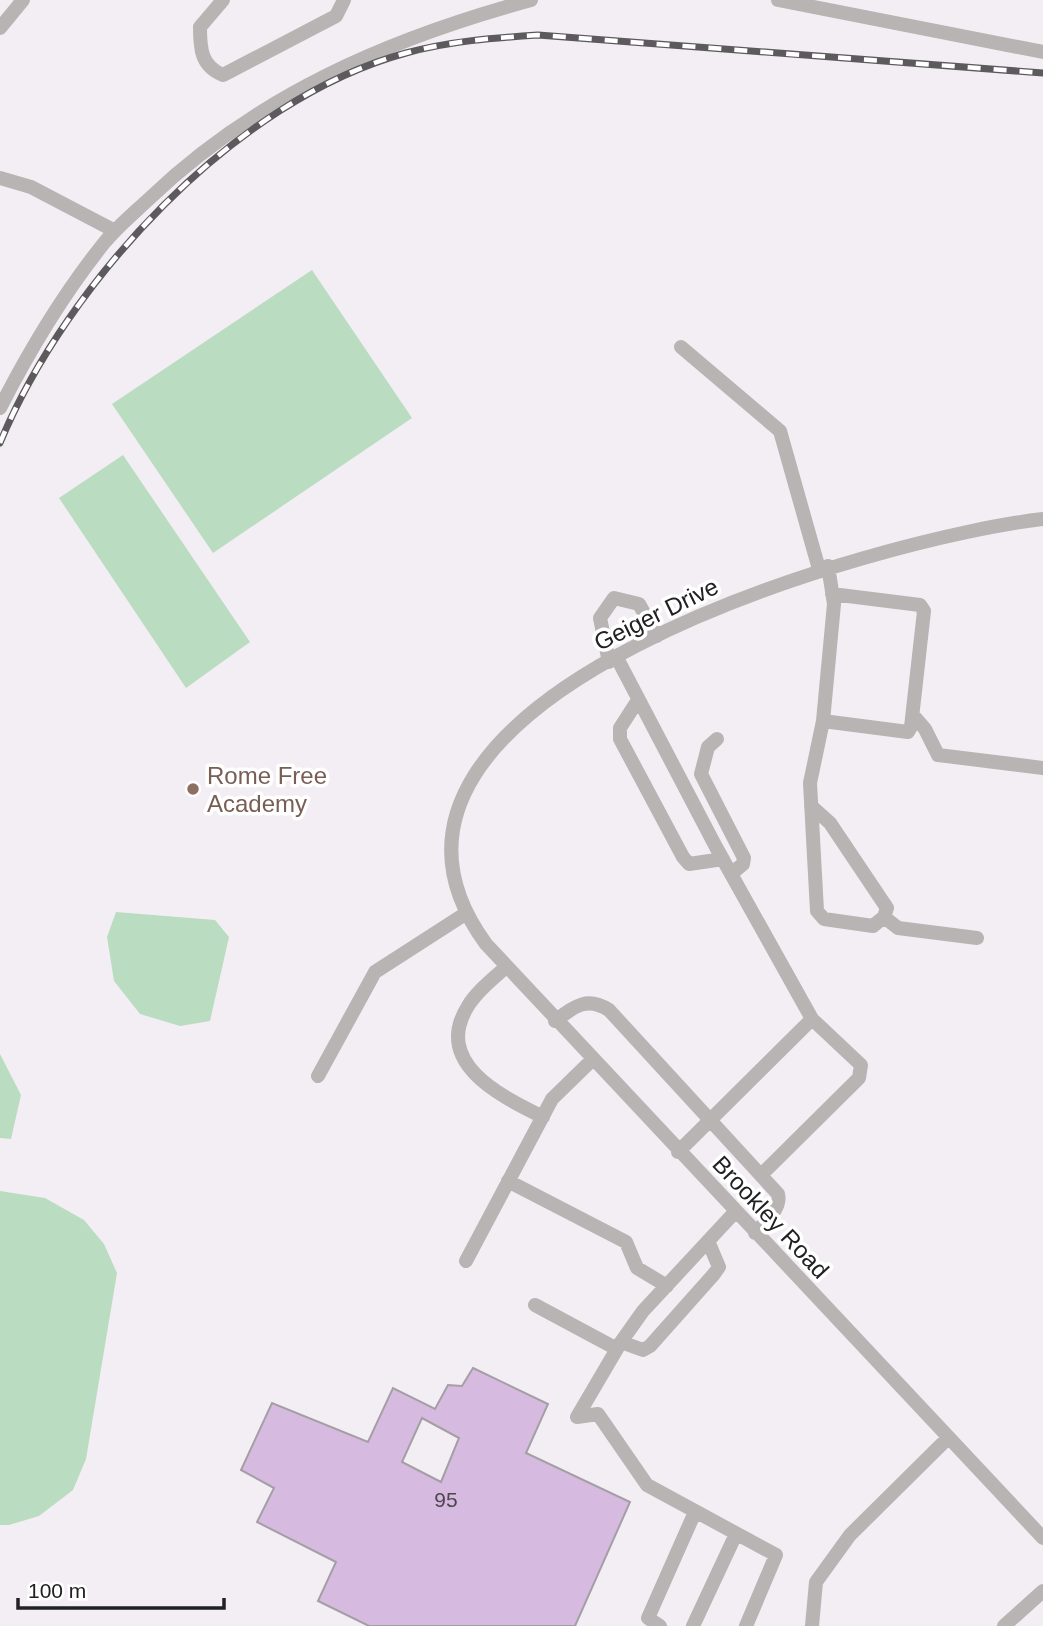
<svg xmlns="http://www.w3.org/2000/svg" width="1043" height="1626" viewBox="0 0 1043 1626" font-family="Helvetica,sans-serif">
	<style>
		.green { fill: #badcc1 }
		.building { fill: #d6badf; stroke: #a49fa5; stroke-width: 2; fill-rule: evenodd }
		.lines { fill: none; stroke-linecap: round; stroke-linejoin: round }
		.minor { stroke: #b7b4b3; stroke-width: 14 }
		.rail-casing { stroke: #5d5a5e; stroke-width: 7 }
		.rail { stroke: #fff; stroke-width: 4.5; stroke-dasharray: 13; stroke-linecap: butt }
		.education-dot { fill: #8d6e63; stroke: #fff; stroke-width: 2.5 }
		.labels { text-anchor: middle; dominant-baseline: central; stroke-width: 7; stroke-linejoin: round; paint-order: stroke }
		.number-label { font-size: 21px; fill: #4e4651 }
		.street-label { font-size: 24px; fill: #212022; stroke: #fff }
		.education-label { font-size: 24px; fill: #785e54; stroke: #fff; text-anchor: start }
	</style>
	<rect width="100%" height="100%" fill="#f3eef4"/>
	<!-- green -->
	<path class="green" d="M312 270 412 418 213 553 112 404Z
		M123 455 250 642 186 688 59 498Z
		M116 912 215 920 229 937 210 1021 180 1026 140 1014 114 981 107 937Z
		M0 1054 21 1095 11 1139 0 1138Z
		M0 1191 45 1198 84 1220 104 1244 117 1273 86 1459 73 1490 39 1516 9 1525H0Z"/>
	<!-- building -->
	<path class="building" d="M473 1368 548 1404 526 1453 630 1502 575 1626H369L318 1601 336 1562 257 1522 274 1488 241 1470 272 1403 368 1442 393 1388 435 1409 448 1385 462 1386ZM422 1418 459 1438 441 1482 402 1462Z"/>
	<g class="lines">
		<!-- minor -->
		<path class="minor" d="M223 0 200 27C200 49 201 66 223 75L336 16 344 0
			M778 0 1043 52
			M0 28 23 0
			M0 178 31 187 115 231
			M681 347 780 431 819 569
			M0 408C29 351 64 293 104 243 118 226 134 213 150 198 258 95 388 39 531 0
			M1043 519C884 537 305 696 486 944L1043 1538
			M617 658 716 847 812 1019 678 1152
			M609 662 600 618 614 598 639 604 657 636
			M638 700 620 728V739L683 857 689 864 723 859
			M913 715 925 729 938 755 1043 768
			M823 721 908 732 911 727 924 611 920 605 832 594
			M717 739 708 747 701 774 744 858 743 864 731 874
			M811 806 830 823 887 908 884 917 873 926 824 919 817 911 810 783 823 721 834 604 828 566
			M884 917 898 928 977 938
			M506 967C493 979 477 991 468 1006 432 1064 503 1097 543 1117
			M555 1021C575 1006 587 996 609 1010L778 1194C782 1209 764 1223 755 1233
			M318 1076 375 972 465 914
			M761 1175 859 1078 861 1065 812 1019
			M508 1181 626 1242 637 1268 667 1286
			M466 1261 552 1099 592 1060
			M535 1305 617 1349
			M621 1342 643 1350 650 1346 714 1274 719 1267 708 1241
			M577 1417 598 1414 647 1485 776 1555 746 1626
			M577 1417 621 1342 643 1311 735 1212
			M660 1626 648 1618 695 1512
			M693 1626 736 1534
			M812 1626 816 1582 850 1535 948 1438
			M1004 1626 1043 1591"/>
		<!-- rail casing -->
		<g class="rail-casing">
			<path id="rail" d="M0 443C66 283 235 99 406 53 450 41 493 38 538 35L1043 73"/>
		</g>
		<!-- rail -->
		<use href="#rail" class="rail"/>
	</g>
	<!-- markers -->
	<circle class="education-dot" cx="193" cy="789" r="7"/>
	<g class="labels">
		<!-- number labels -->
		<g class="number-label">
			<text x="446" y="1499">95</text>
		</g>
		<!-- street labels -->
		<g class="street-label">
			<text transform="translate(656 614) rotate(-26)">Geiger Drive</text>
			<text transform="translate(771 1217) rotate(47)">Brookley Road</text>
		</g>
		<!-- education labels -->
		<g class="education-label">
			<text x="207" y="775">Rome Free<tspan x="207" dy="28">Academy</tspan></text>
		</g>
	</g>
	<!-- scale -->
	<path d="M18 1598v10h206v-10" fill="none" stroke="#212022" stroke-width="3.5"/>
	<text x="28" y="1598" font-size="21" fill="#212022" stroke="#ffffff" stroke-width="5" paint-order="stroke">100 m</text>
</svg>
